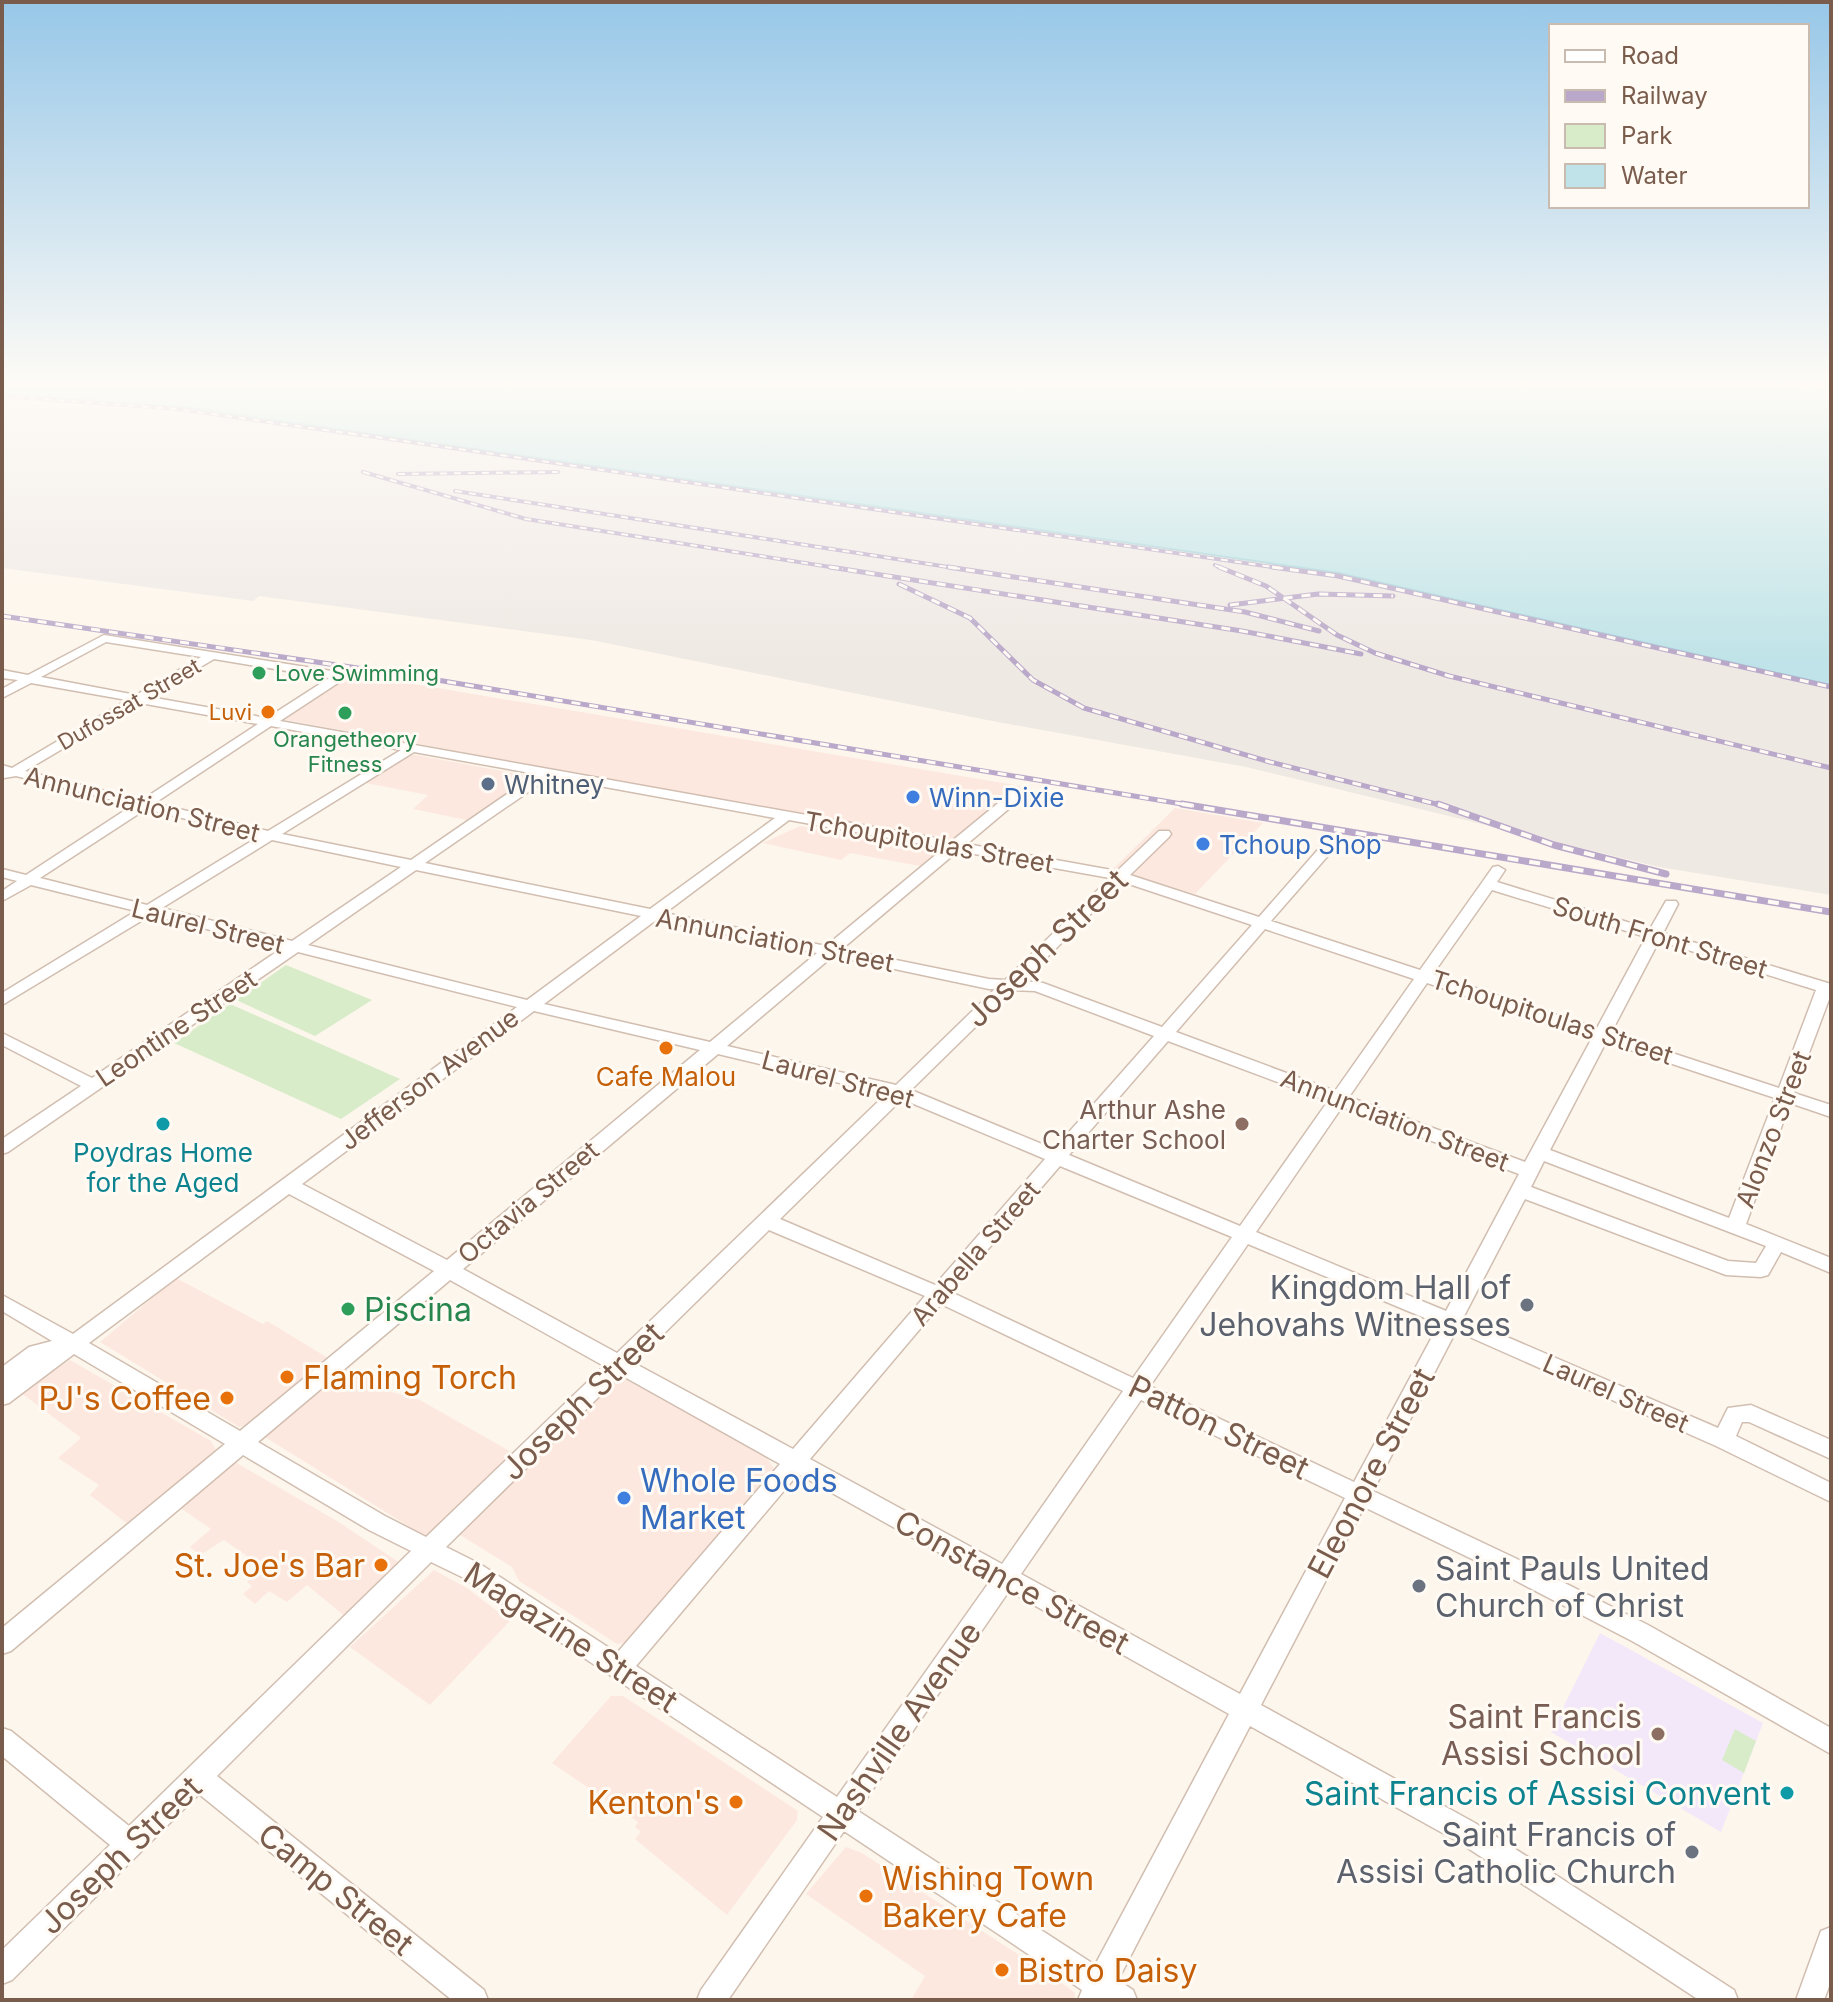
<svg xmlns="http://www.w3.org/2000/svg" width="1833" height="2002" viewBox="0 0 1833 2002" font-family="Inter,sans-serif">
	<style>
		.commercial { fill: #fde8e0 }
		.industrial { fill: #efe9e4 }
		.education { fill: #f3e8fa }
		.green { fill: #d8ecc9 }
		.water { fill: #bfe3e8; stroke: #a5d3da; stroke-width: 2 }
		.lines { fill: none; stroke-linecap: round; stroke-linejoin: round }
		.minor-casing { stroke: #d1beb0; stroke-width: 3 }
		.minor { fill: #fff; fill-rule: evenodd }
		.rail-far2-casing { stroke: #b9a8c9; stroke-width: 4 }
		.rail-far1-casing { stroke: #b9a8c9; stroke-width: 5 }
		.rail-casing { stroke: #b9a8c9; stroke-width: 7 }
		.rail-far2 { stroke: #fffaf3; stroke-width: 2; stroke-dasharray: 7; stroke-linecap: butt }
		.rail-far1 { stroke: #fffaf3; stroke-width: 3; stroke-dasharray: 9; stroke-linecap: butt }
		.rail { stroke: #fffaf3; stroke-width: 4; stroke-dasharray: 11; stroke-linecap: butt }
		.leisure-dot { fill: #2e9e5b; stroke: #fffaf3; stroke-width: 3 }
		.food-dot { fill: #e8710a; stroke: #fffaf3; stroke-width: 3 }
		.service-dot { fill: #5c6f8a; stroke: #fffaf3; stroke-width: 3 }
		.shop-dot { fill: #3f7fe0; stroke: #fffaf3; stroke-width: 3 }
		.culture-dot { fill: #0f9aa8; stroke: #fffaf3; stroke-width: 3 }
		.education-dot { fill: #8d6e63; stroke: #fffaf3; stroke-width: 3 }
		.worship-dot { fill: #6b7280; stroke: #fffaf3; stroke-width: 3 }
		.labels { text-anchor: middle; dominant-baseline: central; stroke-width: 6; stroke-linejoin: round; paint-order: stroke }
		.far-leisure-label { font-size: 22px; fill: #27864d; stroke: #fffaf3; text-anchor: start }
		.far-street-label { font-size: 22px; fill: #7a5c4d; stroke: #fffaf3 }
		.far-food-label { font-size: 22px; fill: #c56008; stroke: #fffaf3; text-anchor: end }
		.service-label { font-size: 26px; fill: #4e5e75; stroke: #fffaf3; text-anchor: start }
		.shop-label { font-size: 26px; fill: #366cbe; stroke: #fffaf3; text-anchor: start }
		.street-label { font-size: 26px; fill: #7a5c4d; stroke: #fffaf3 }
		.food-label { font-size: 26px; fill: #c56008; stroke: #fffaf3 }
		.education-label { font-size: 26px; fill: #785e54; stroke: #fffaf3; text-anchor: end }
		.culture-label { font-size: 26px; fill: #0d838f; stroke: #fffaf3 }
		.near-street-label { font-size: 32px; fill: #7a5c4d; stroke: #fffaf3 }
		.near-worship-label { font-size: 32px; fill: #5b616d; stroke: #fffaf3; text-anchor: end }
		.near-leisure-label { font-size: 32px; fill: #27864d; stroke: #fffaf3; text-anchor: start }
		.near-food-label { font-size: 32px; fill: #c56008; stroke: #fffaf3; text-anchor: start }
		.near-shop-label { font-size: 32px; fill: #366cbe; stroke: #fffaf3; text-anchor: start }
		.near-education-label { font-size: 32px; fill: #785e54; stroke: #fffaf3; text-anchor: end }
		.near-culture-label { font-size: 32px; fill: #0d838f; stroke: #fffaf3; text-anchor: end }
	</style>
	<rect width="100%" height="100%" fill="#fdf6ec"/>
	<!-- commercial -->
	<path class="commercial" d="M348 673 1021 786 954 842 281 719Z
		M410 754 535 777 471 821 413 809 428 795 361 782Z
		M1175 808 1263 823 1195 894 1112 870Z
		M800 826 942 851 925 867 850 853 841 860 763 843Z
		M176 1278 263 1324 267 1321 328 1358 249 1424 239 1427 100 1342Z
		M70 1360 211 1441 216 1450 129 1525 90 1495 99 1485 58 1458 81 1438 20 1392Z
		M346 1365 392 1392 420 1400 515 1454 429 1536 421 1534 265 1437 266 1431Z
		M624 1379 637 1382 766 1457 776 1471 625 1643 617 1644 519 1581 512 1567 460 1535 604 1390Z
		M235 1462 337 1521 400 1563 347 1618 307 1585 287 1602 269 1591 255 1604 243 1594 252 1586 247 1582 263 1567 224 1540 200 1555 190 1547 211 1529 179 1507Z
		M434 1570 467 1588 510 1621 430 1705 350 1647Z
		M611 1696H623L798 1811 797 1820 727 1915 635 1839 641 1832 635 1827 638 1822 552 1763Z
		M846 1847 862 1853 1027 1960 1069 1988 1075 1993V2000H911L925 1976 806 1894Z"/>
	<!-- industrial -->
	<path class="industrial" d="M2 395 183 407 1338 573 1831 685V895L1659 867 1246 767 987 720 591 640 259 596 253 601 2 568Z"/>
	<!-- education -->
	<path class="education" d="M1600 1633 1763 1723 1721 1832 1551 1732Z"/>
	<!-- green -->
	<path class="green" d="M286 965 372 1000 315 1036 236 1000Z
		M230 1004 400 1079 341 1119 174 1043Z
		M1735 1729 1756 1741 1744 1773 1722 1760Z"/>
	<!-- water -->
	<path class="water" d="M2 382H1787L1831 392V685L1338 573 183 407 2 395Z"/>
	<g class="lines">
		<!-- minor casing -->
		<g class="minor-casing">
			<path id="minor" d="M104 635 344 673V679L280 721 952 841 1014 790H1024V796L967 844 1117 871 1159 831H1169L1171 834 1169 837 1130 875 1259 917 1329 837H1339L1341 840 1339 843 1271 921 1420 970 1493 867 1498 866 1505 870 1497 882 1650 929 1666 901H1676L1678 904 1663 933 1831 984V994L1794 1093 1831 1105V1117L1790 1103 1746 1224 1831 1258V1273L1781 1252 1768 1275 1761 1277 1726 1275 1525 1199 1463 1318 1718 1428 1728 1408 1751 1405 1831 1440V1459L1749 1422H1742L1736 1436 1831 1483V1502L1716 1446 1456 1331 1373 1491 1515 1558 1648 1625 1831 1728V1754L1632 1641 1499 1572 1364 1507 1261 1705 1475 1823 1734 1990 1738 2000H1699L1457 1841 1250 1726 1118 1980 1133 1990 1137 2000H1078L1082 1990 844 1831 728 2000H697L701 1990 823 1817 464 1578 431 1562 217 1776 484 1990 488 2000H452L199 1794 12 1980 2 1984V1950L110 1845 2 1756V1728L11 1731 129 1826 411 1551 369 1530 243 1455 11 1651 2 1654V1628L225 1444 74 1354 9 1403 2 1405V1367L29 1347 52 1341 2 1311V1295L73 1334 517 1007 298 952 8 1152 2 1154V1139L81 1086 2 1045V1033L92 1078 282 948 151 915 2 1005V993L136 911 31 885 2 901V891L17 881 2 877V869L26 875 133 805 16 776 4 778 2 765 12 768 127 700 31 683 2 698V689L18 680 2 678V670L28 675ZM106 642 201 657 136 695 41 677ZM214 659 329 678 267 718 150 697ZM140 703 258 724 142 800 25 771ZM271 726 401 750 268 831 155 803ZM414 752 536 774 411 860 282 834ZM550 777 775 818 650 909 425 863ZM146 809 258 837 147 905 40 878ZM789 820 944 848 826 946 665 913ZM272 840 401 867 292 941 162 908ZM958 851 1110 878 1005 980 989 979 842 949ZM416 870 641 916 527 1000 308 945ZM1123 882 1252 925 1162 1027 1043 983 1023 981ZM1492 890 1646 937 1597 1028 1433 974ZM656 920 817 953 710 1042 544 1004ZM1265 929 1414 979 1335 1091 1176 1032ZM1659 941 1816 990 1779 1088 1611 1033ZM833 956 989 989H995L896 1085 727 1046ZM1427 983 1592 1038 1525 1162 1349 1097ZM1013 990 1035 991 1154 1036 1054 1149 911 1090ZM534 1011 700 1050 447 1260 302 1184ZM1168 1041 1328 1101 1240 1226 1069 1155ZM1606 1042 1775 1098 1729 1218 1550 1150ZM718 1054 886 1094 617 1353 463 1269ZM902 1099 1045 1159 935 1285 780 1219ZM1342 1107 1519 1174 1446 1311 1256 1232ZM1544 1161 1766 1246 1756 1263 1728 1261 1531 1187ZM1060 1166 1232 1237 1133 1378 951 1292ZM289 1194 434 1271 240 1431 89 1343ZM769 1230 925 1296 793 1449 634 1363ZM1248 1244 1439 1324 1354 1482 1150 1386ZM450 1280 604 1366 426 1537 385 1516 258 1442ZM941 1304 1123 1391 1002 1564 810 1459ZM621 1375 780 1464 617 1653 480 1564 446 1547ZM1141 1400 1345 1498 1240 1694 1021 1574ZM798 1474 990 1581 837 1797 636 1666ZM1009 1591 1229 1714 1095 1965 858 1811Z
				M1831 1927V1981L1824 2000H1796L1821 1931Z"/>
		</g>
		<!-- minor -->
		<use href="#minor" class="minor"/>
		<!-- rail-far2 casing -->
		<g class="rail-far2-casing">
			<path id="rail-far2" d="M2 396 177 409 360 435
				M348 433 1286 569
				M363 472 526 519 843 569
				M398 474 558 472
				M455 491 961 569
				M1215 565 1224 569"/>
		</g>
		<!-- rail-far1 casing -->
		<g class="rail-far1-casing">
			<path id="rail-far1" d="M830 567 1242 631 1361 654
				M948 567 1245 612 1319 631
				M1219 567 1266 586 1337 635 1375 653 1449 676 1831 768
				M1272 567 1338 576 1831 687
				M899 584 970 618 1033 680 1084 708 1270 762 1444 806
				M1230 605 1318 594 1393 596
				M2 616 419 677 1194 806"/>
		</g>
		<!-- rail casing -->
		<g class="rail-casing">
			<path id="rail" d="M1182 804 1831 912
				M1438 804 1554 845 1666 874"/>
		</g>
		<!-- rail-far2 -->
		<use href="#rail-far2" class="rail-far2"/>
		<!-- rail-far1 -->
		<use href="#rail-far1" class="rail-far1"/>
		<!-- rail -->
		<use href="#rail" class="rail"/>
	</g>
	<!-- sky -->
	<linearGradient id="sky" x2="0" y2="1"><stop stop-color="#97c7e8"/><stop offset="0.58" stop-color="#fefbf6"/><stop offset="1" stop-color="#fefbf6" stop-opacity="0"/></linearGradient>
	<rect width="1833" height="663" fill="url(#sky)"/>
	<!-- markers -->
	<g class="leisure-dot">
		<circle cx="259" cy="673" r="8"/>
		<circle cx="345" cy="713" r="8"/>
		<circle cx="348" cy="1309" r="8"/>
	</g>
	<g class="food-dot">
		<circle cx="268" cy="712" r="8"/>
		<circle cx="666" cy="1048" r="8"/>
		<circle cx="287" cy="1377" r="8"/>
		<circle cx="227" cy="1398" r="8"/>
		<circle cx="381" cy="1565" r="8"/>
		<circle cx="736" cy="1802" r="8"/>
		<circle cx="866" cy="1896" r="8"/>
		<circle cx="1002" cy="1970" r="8"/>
	</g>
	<circle class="service-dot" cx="488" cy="784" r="8"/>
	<g class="shop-dot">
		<circle cx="913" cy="797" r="8"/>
		<circle cx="1203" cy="844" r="8"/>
		<circle cx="624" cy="1498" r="8"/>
	</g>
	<g class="culture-dot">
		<circle cx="163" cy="1124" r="8"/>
		<circle cx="1787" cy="1793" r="8"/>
	</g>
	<g class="education-dot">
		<circle cx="1242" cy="1124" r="8"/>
		<circle cx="1658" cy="1734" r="8"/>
	</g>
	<g class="worship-dot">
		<circle cx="1527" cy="1305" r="8"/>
		<circle cx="1419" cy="1586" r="8"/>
		<circle cx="1692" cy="1852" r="8"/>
	</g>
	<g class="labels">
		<!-- far-leisure labels -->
		<g class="far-leisure-label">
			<text x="275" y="673">Love Swimming</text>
			<text x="345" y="739" text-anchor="middle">Orangetheory<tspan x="345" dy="25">Fitness</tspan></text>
		</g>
		<!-- far-street labels -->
		<g class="far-street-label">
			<text transform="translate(129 704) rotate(-30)">Dufossat Street</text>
		</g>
		<!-- far-food labels -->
		<g class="far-food-label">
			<text x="252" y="712">Luvi</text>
		</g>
		<!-- service labels -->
		<g class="service-label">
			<text x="504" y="784">Whitney</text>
		</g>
		<!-- shop labels -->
		<g class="shop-label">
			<text x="929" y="797">Winn-Dixie</text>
			<text x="1219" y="844">Tchoup Shop</text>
		</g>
		<!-- street labels -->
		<g class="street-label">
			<text transform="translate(142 804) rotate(14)">Annunciation Street</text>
			<text transform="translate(929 842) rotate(10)">Tchoupitoulas Street</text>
			<text transform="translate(208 926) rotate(14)">Laurel Street</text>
			<text transform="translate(1660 937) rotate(17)">South Front Street</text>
			<text transform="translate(775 940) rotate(11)">Annunciation Street</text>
			<text transform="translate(1552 1017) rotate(18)">Tchoupitoulas Street</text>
			<text transform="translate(176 1028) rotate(-34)">Leontine Street</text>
			<text transform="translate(429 1079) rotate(-37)">Jefferson Avenue</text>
			<text transform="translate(838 1079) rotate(15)">Laurel Street</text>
			<text transform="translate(1395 1120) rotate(21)">Annunciation Street</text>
			<text transform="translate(1773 1129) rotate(-69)">Alonzo Street</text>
			<text transform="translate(528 1202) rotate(-40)">Octavia Street</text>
			<text transform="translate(975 1253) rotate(-49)">Arabella Street</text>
			<text transform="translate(1616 1393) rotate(24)">Laurel Street</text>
		</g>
		<!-- food labels -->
		<g class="food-label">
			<text x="666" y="1076">Cafe Malou</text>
		</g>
		<!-- education labels -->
		<g class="education-label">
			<text x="1226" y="1109">Arthur Ashe<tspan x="1226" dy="30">Charter School</tspan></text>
		</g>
		<!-- culture labels -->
		<g class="culture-label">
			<text x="163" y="1152">Poydras Home<tspan x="163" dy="30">for the Aged</tspan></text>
		</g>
		<!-- near-street labels -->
		<g class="near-street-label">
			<text transform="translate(1046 948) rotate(-44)">Joseph Street</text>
			<text transform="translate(582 1401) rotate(-44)">Joseph Street</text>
			<text transform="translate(1219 1427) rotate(26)">Patton Street</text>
			<text transform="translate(1371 1473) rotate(-62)">Eleonore Street</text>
			<text transform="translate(1012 1582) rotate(29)">Constance Street</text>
			<text transform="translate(571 1637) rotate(33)">Magazine Street</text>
			<text transform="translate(899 1731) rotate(-55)">Nashville Avenue</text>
			<text transform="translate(120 1855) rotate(-44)">Joseph Street</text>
			<text transform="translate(336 1889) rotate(39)">Camp Street</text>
		</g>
		<!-- near-worship labels -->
		<g class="near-worship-label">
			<text x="1511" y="1287">Kingdom Hall of<tspan x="1511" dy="37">Jehovahs Witnesses</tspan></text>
			<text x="1435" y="1568" text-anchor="start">Saint Pauls United<tspan x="1435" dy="37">Church of Christ</tspan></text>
			<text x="1676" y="1834">Saint Francis of<tspan x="1676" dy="37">Assisi Catholic Church</tspan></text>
		</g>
		<!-- near-leisure labels -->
		<g class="near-leisure-label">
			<text x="364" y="1309">Piscina</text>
		</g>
		<!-- near-food labels -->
		<g class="near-food-label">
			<text x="303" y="1377">Flaming Torch</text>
			<text x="211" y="1398" text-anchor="end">PJ's Coffee</text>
			<text x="365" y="1565" text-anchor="end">St. Joe's Bar</text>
			<text x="720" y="1802" text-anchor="end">Kenton's</text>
			<text x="882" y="1878">Wishing Town<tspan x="882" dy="37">Bakery Cafe</tspan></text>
			<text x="1018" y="1970">Bistro Daisy</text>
		</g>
		<!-- near-shop labels -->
		<g class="near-shop-label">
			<text x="640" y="1480">Whole Foods<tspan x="640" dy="37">Market</tspan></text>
		</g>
		<!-- near-education labels -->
		<g class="near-education-label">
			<text x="1642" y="1716">Saint Francis<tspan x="1642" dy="37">Assisi School</tspan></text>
		</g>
		<!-- near-culture labels -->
		<g class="near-culture-label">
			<text x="1771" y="1793">Saint Francis of Assisi Convent</text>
		</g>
	</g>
	<!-- border -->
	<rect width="1833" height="2002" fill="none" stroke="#7a5c4d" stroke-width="8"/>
	<!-- legend -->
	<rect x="1549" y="24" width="260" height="184" fill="#fffaf3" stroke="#cabbb1" stroke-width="2"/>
	<rect x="1565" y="50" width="40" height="12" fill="#ffffff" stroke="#cabbb1" stroke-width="2"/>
	<text x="1621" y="64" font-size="24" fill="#7a5c4d">Road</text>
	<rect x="1565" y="90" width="40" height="12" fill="#b9a8c9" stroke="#cabbb1" stroke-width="2"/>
	<text x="1621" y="104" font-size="24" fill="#7a5c4d">Railway</text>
	<rect x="1565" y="124" width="40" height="24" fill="#d8ecc9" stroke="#cabbb1" stroke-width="2"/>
	<text x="1621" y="144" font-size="24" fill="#7a5c4d">Park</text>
	<rect x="1565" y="164" width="40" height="24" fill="#bfe3e8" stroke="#cabbb1" stroke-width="2"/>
	<text x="1621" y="184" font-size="24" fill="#7a5c4d">Water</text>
</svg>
